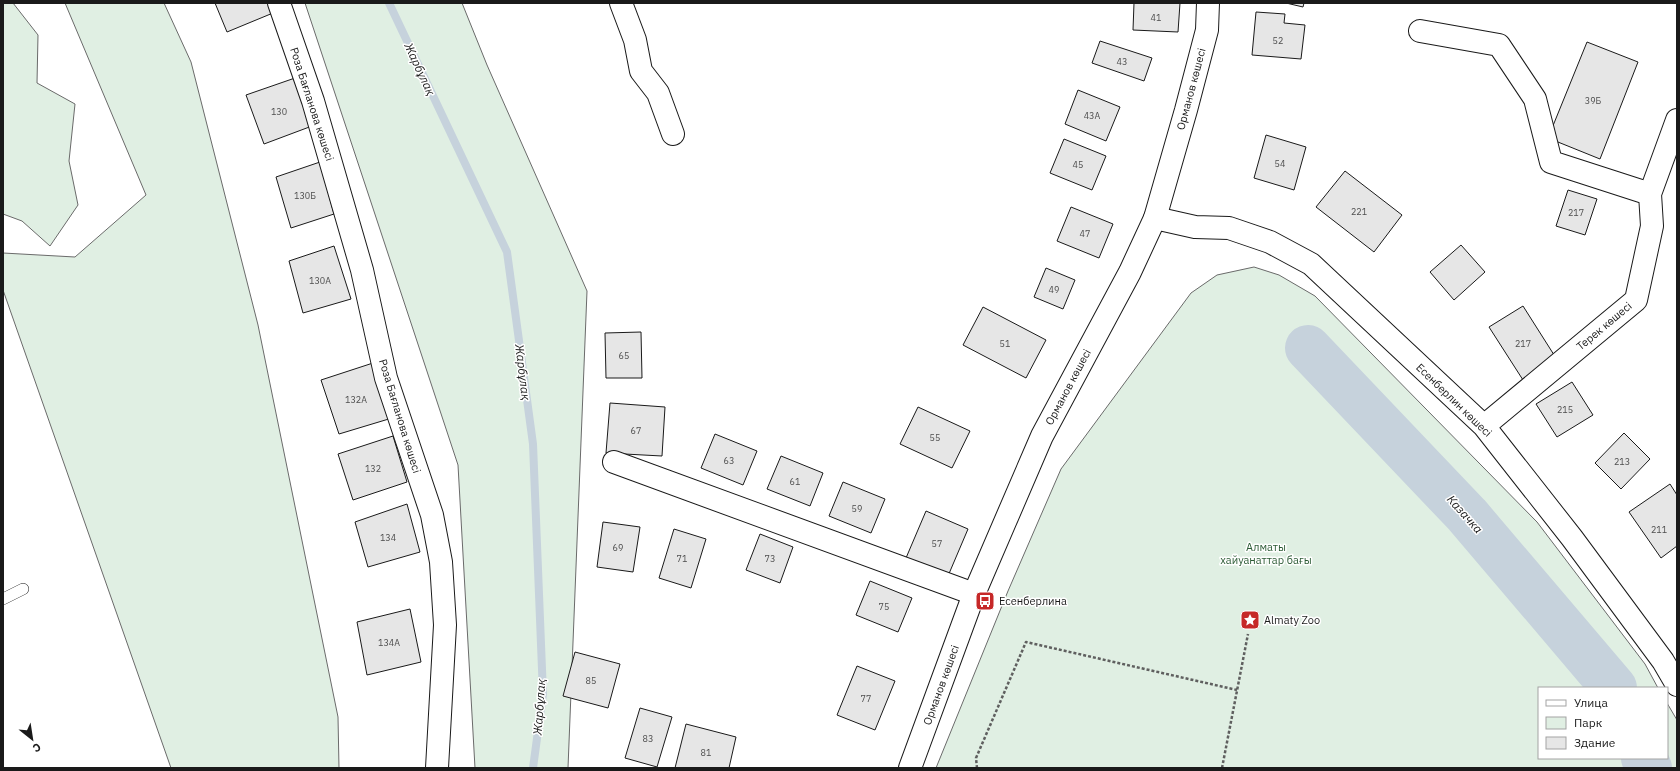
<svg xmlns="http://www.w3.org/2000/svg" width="1680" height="771" viewBox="0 0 1680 771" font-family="'IBM Plex Sans',sans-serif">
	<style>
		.green { fill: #e0efe3; stroke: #6a6a6a }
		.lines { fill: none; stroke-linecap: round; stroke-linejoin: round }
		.stream { stroke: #c6d2dc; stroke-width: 8 }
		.river { stroke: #c6d2dc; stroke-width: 46 }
		.building { fill: #e6e6e6; stroke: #1a1a1a }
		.lane-casing { stroke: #1a1a1a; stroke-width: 12 }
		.street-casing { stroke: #1a1a1a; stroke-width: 24 }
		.secondary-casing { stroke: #1a1a1a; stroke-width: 24 }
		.path { stroke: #5f5f5f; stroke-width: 2.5; stroke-dasharray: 3 2; stroke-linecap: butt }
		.lane { stroke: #fff; stroke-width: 11 }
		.street { stroke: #fff; stroke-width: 22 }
		.secondary { stroke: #fff; stroke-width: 22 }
		.labels { text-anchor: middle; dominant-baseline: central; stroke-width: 3; stroke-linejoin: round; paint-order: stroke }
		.number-label { font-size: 9px; fill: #4d4d4d }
		.street-label { font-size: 11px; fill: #1a1a1a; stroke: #fff }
		.park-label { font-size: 11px; fill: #2b5a34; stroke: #fff }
		.poi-label { font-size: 11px; fill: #1a1a1a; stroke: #fff; text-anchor: start }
		.water-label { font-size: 12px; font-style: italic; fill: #1a1a1a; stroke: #fff }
	</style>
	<rect width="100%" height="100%" fill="#fff"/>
	<!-- green -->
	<path class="green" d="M3 3H13L38 35 37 83 75 104 69 161 78 205 50 246 22 221 3 214Z
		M65 3H164L191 62 258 325 338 717 339 768H171L3 290V253L75 257 146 195Z
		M305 3H462L487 65 587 291 568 768H475L458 465Z
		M1254 267 1279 275 1315 296 1537 522 1645 664 1658 688H1539V758H1667V703L1677 720V768H936L1008 591 1061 469 1191 293 1217 275Z"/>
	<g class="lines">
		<!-- stream -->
		<path class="stream" d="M389 3 507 252 533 444 543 694 533 768"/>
		<!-- river -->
		<path class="river" d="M1308 348 1467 515 1614 688
			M1644 758 1649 768"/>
	</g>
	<!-- building -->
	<path class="building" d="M215 3H269L273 13 227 32Z
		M1134 3H1180L1178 32 1133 30Z
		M1286 3H1304L1303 7Z
		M1256 12 1285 14 1284 23 1305 25 1301 59 1252 55Z
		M1100 41 1152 58 1144 81 1092 63Z
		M1587 42 1638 62 1600 159 1548 138Z
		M295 78 312 126 264 144 246 95Z
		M1078 90 1120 107 1106 141 1065 124Z
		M1266 135 1306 147 1294 190 1254 178Z
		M1064 139 1106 156 1092 190 1050 173Z
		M320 162 334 214 291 228 276 177Z
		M1345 171 1402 215 1374 252 1316 207Z
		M1568 190 1597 199 1585 235 1556 226Z
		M1071 207 1113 224 1099 258 1057 241Z
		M1461 245 1485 272 1454 300 1430 272Z
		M334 246 351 299 303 313 289 261Z
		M1046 268 1075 280 1063 309 1034 297Z
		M1523 306 1556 358 1523 380 1489 327Z
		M983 307 1046 340 1026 378 963 345Z
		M641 332 642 378H606L605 333Z
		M373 363 392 418 339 434 321 380Z
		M1572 382 1593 415 1557 437 1536 404Z
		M610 403 665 407 662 456 606 453Z
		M918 407 970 431 952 468 900 444Z
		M1624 433 1650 459 1621 489 1595 463Z
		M715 434 757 451 743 485 701 468Z
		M393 436 407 482 353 500 338 454Z
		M781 456 823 473 810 506 767 489Z
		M843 482 885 499 871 533 829 516Z
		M1670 484 1677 495V546L1661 558 1629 512Z
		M407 504 420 552 368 567 355 522Z
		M926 511 968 529 948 576 906 558Z
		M603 522 640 527 633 572 597 567Z
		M674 529 706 539 691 588 659 578Z
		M760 534 793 547 780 583 746 570Z
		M870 581 912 598 898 632 856 615Z
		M410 609 421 662 367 675 357 622Z
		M575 652 620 664 608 708 563 696Z
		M857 666 895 681 875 730 837 715Z
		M640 708 672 717 657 767 625 758Z
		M686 724 736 737 729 768H675Z"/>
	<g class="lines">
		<!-- lane casing -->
		<g class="lane-casing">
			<path id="lane" d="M3 599 23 589"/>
		</g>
		<!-- street casing -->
		<g class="street-casing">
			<path id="street" d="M279 3 313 101 362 270 386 378 432 515 441 562 445 625 437 768
				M621 3 635 40 641 71 658 93 673 134
				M1420 31 1499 45 1535 99 1551 162 1650 194
				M1155 218 1195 227 1229 228 1270 242 1311 264 1484 426 1572 538 1663 661 1677 685
				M1484 426 1636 300 1652 226 1650 194 1677 120
				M614 462 974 594"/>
		</g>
		<!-- secondary casing -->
		<g class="secondary-casing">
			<path id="secondary" d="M910 768 974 594 1042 436 1130 272 1155 218 1186 110 1207 30 1208 3"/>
		</g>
		<!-- path -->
		<path class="path" d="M977 768 976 758 1026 642 1237 690
			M1222 768 1248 634"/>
		<!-- lane -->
		<use href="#lane" class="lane"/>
		<!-- street -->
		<use href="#street" class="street"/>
		<!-- secondary -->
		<use href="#secondary" class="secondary"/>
	</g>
	<!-- icons -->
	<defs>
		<g id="bus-square" transform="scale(1)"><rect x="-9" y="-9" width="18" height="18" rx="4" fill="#c62828" stroke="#fff"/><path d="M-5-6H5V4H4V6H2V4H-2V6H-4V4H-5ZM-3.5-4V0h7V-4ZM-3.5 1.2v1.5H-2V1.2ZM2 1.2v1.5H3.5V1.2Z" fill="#fff"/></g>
		<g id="sight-square" transform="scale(1)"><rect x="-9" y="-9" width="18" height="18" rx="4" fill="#c62828" stroke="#fff"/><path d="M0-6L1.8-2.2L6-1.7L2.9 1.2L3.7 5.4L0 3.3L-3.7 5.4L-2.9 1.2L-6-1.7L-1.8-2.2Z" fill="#fff"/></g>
	</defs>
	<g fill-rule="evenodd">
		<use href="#bus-square" x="985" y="601"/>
		<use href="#sight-square" x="1250" y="620"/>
	</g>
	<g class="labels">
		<!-- number labels -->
		<g class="number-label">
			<text x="1156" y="17">41</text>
			<text x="1278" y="40">52</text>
			<text x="1122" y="61">43</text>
			<text x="1593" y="100">39Б</text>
			<text x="279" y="111">130</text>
			<text x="1092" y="115">43А</text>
			<text x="1280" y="163">54</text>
			<text x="1078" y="164">45</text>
			<text x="305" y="195">130Б</text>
			<text x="1359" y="211">221</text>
			<text x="1576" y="212">217</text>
			<text x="1085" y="233">47</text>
			<text x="320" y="280">130А</text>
			<text x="1054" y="289">49</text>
			<text x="1005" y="343">51</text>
			<text x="1523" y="343">217</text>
			<text x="624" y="355">65</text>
			<text x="356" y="399">132А</text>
			<text x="1565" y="409">215</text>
			<text x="636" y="430">67</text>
			<text x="935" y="437">55</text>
			<text x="729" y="460">63</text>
			<text x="1622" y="461">213</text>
			<text x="373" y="468">132</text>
			<text x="795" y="481">61</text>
			<text x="857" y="508">59</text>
			<text x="1659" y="529">211</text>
			<text x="388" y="537">134</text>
			<text x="937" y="543">57</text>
			<text x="618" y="547">69</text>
			<text x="682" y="558">71</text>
			<text x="770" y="558">73</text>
			<text x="884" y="606">75</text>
			<text x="389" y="642">134А</text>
			<text x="591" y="680">85</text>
			<text x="866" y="698">77</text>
			<text x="648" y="738">83</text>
			<text x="706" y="752">81</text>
		</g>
		<!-- street labels -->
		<g class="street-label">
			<text transform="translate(1191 89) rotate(-75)">Орманов көшесі</text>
			<text transform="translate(312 104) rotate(72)">Роза Бағланова көшесі</text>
			<text transform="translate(1604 326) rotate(-40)">Терек көшесі</text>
			<text transform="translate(1068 387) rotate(-62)">Орманов көшесі</text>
			<text transform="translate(1454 400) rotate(44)">Есенберлин көшесі</text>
			<text transform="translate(400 416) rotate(73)">Роза Бағланова көшесі</text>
			<text transform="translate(941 685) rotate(-70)">Орманов көшесі</text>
		</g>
		<!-- park labels -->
		<g class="park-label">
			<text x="1266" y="547">Алматы<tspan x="1266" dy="13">хайуанаттар бағы</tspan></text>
		</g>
		<!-- poi labels -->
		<g class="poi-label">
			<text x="999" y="601">Есенберлина</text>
			<text x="1264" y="620">Almaty Zoo</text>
		</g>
		<!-- water labels -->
		<g class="water-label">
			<text transform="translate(420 69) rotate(65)">Жарбұлақ</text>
			<text transform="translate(523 372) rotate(83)">Жарбұлақ</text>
			<text transform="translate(1465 514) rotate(48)">Казачка</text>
			<text transform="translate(539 707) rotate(-86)">Жарбұлақ</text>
		</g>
	</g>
	<!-- border -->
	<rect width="1680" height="771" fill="none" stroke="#1a1a1a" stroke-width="8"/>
	<!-- legend -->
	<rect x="1538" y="687" width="130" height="72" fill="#ffffff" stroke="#a3a3a3"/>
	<rect x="1546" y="700" width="20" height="6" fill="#ffffff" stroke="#a3a3a3"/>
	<text x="1574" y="707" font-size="12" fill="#1a1a1a">Улица</text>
	<rect x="1546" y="717" width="20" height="12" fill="#e0efe3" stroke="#a3a3a3"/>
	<text x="1574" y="727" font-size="12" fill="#1a1a1a">Парк</text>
	<rect x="1546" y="737" width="20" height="12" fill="#e6e6e6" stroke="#a3a3a3"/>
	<text x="1574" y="747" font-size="12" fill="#1a1a1a">Здание</text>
	<!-- north arrow -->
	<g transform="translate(32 739) rotate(150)" stroke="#ffffff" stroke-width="3" paint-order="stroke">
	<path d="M0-3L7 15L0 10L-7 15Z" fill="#1a1a1a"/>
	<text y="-6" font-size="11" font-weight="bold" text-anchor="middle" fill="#1a1a1a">С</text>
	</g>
</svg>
